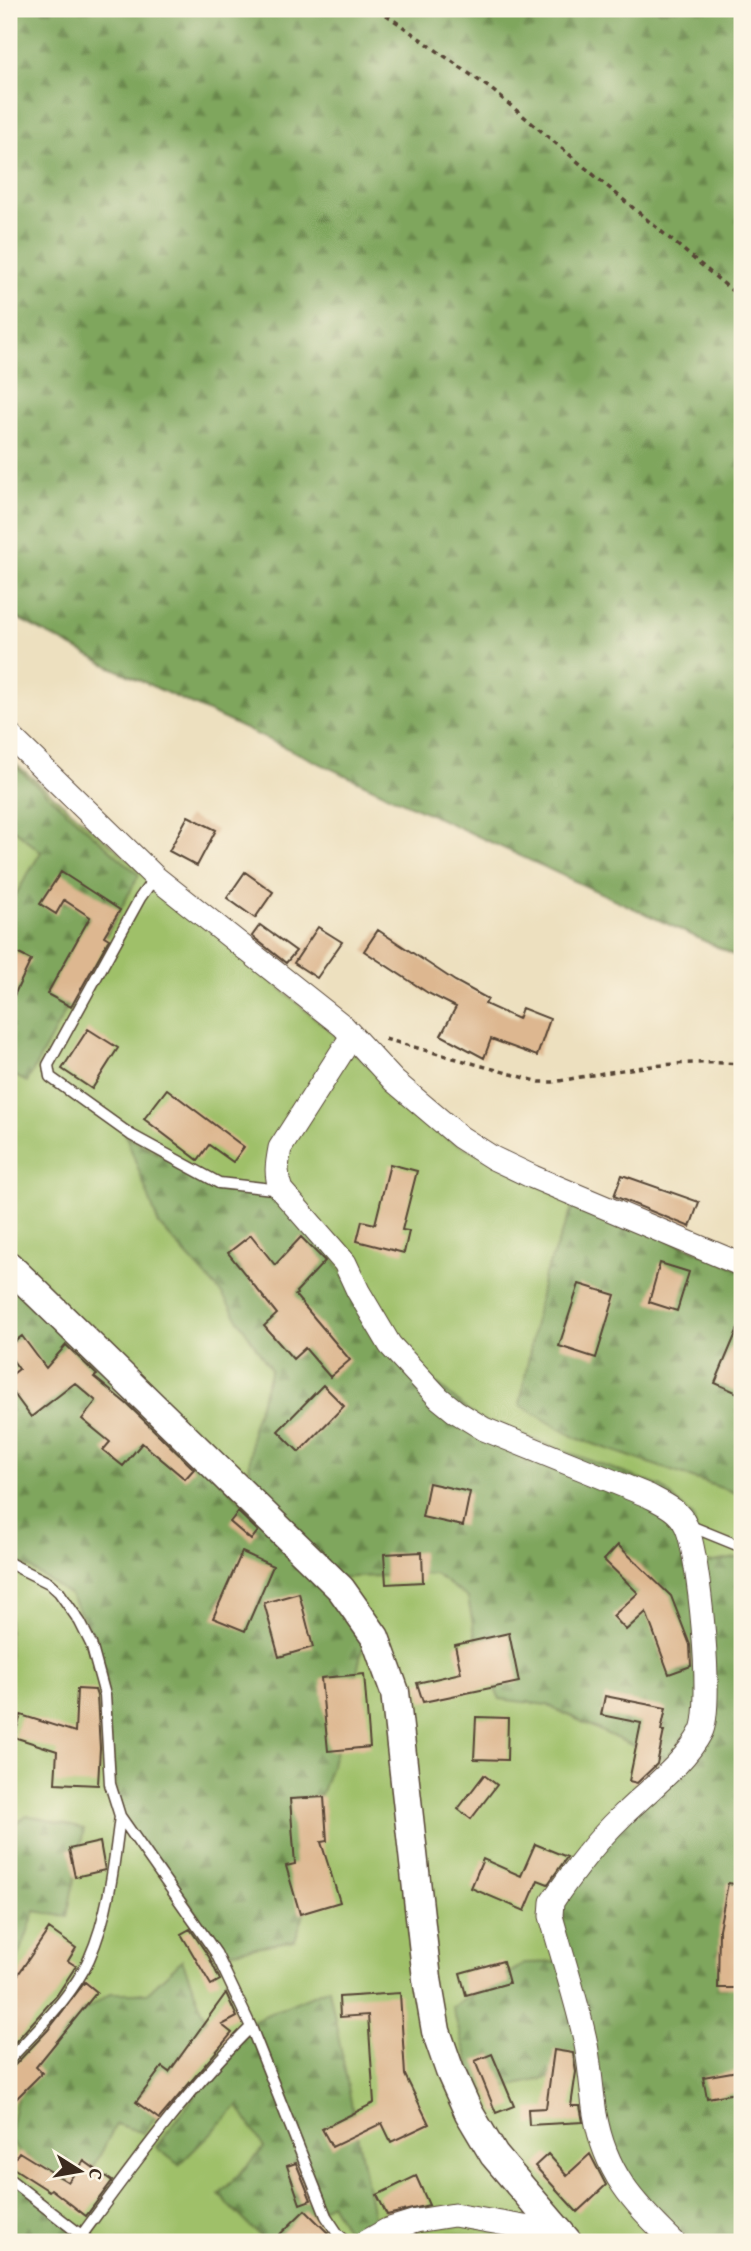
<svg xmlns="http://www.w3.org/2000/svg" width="751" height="2251" viewBox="0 0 751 2251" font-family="'Gentium Book Plus',serif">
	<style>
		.grass { fill: #9fc069; stroke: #6d7544; stroke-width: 2 }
		.forest { fill: url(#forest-firs); stroke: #5d683e; stroke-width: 2 }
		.building { fill: #ddb790 }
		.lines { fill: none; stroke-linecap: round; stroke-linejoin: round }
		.service-casing { stroke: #564536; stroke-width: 13 }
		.minor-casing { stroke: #564536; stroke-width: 25 }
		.tertiary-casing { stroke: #564536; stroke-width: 31 }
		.path { stroke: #564536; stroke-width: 3.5; stroke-dasharray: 5 5; stroke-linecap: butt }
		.service { stroke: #fff; stroke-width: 10 }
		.minor { stroke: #fff; stroke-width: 23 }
		.tertiary { stroke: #fff; stroke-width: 28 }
	</style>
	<defs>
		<pattern id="forest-firs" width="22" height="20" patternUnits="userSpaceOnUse" patternTransform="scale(1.75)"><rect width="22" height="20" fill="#7fa65d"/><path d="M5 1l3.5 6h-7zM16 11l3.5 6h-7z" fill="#69874c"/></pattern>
	</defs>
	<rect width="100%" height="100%" fill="#fcf5e5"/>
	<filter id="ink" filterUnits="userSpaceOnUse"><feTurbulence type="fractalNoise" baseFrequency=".0143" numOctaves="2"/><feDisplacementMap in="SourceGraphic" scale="14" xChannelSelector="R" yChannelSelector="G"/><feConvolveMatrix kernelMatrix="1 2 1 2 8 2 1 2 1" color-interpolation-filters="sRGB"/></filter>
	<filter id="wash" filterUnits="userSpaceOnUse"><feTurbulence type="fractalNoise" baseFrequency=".00686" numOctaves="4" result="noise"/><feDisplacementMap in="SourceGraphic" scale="28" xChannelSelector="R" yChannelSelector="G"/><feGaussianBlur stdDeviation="1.57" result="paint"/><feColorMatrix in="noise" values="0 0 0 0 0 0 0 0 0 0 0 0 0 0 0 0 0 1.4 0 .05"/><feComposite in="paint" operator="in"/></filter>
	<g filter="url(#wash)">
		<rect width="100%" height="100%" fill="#ede0bf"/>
		<!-- grass -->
		<path class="grass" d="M9 758 346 1044 447 1139 742 1270V2242H395L377 2237 371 2242H9Z"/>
		<!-- forest -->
		<path class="forest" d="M9 9H742V961L724 950 111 667 9 614Z
			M9 761 139 875 27 1082 9 1073V906L41 852 9 825Z
			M126 1136 225 1190 277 1191 334 1260 383 1338 478 1419 662 1487 693 1517 702 1564 742 1557V2242H665L615 2167 594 2068 478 2093 452 2007 526 1963 565 1962 560 1896 678 1764 620 1740 547 1705 500 1699 479 1656 468 1598 435 1574 328 1578 365 1636 345 1725 315 1812 313 1887 295 1940 223 1953 186 1897 141 1847 121 1815 107 1732 106 1677 96 1640 70 1595 23 1564 9 1558V1273L247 1507 252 1428 271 1370 222 1294 159 1225Z
			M575 1201 742 1270V1495L576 1438 520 1405 543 1279Z
			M27 1815 84 1829 67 1917 35 1911 9 1985V1829Z
			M182 1960 211 2033 144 2133 116 2124 80 2194 28 2166 9 2138 21 2078 61 2026 111 1993H147Z
			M329 1988 377 2237 371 2242H353L331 2203 266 2242 219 2195 264 2148 238 2106 179 2165 156 2147 252 2021Z
			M9 2172 96 2242H9Z
			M424 2233 528 2236 542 2242H405Z"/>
		<g id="blocks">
			<!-- building -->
			<path class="building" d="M188 816 216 830 197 866 169 851Z
				M61 872 120 910 104 936 109 939 71 1007 47 994 90 917 64 900 56 914 40 904Z
				M245 872 273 892 255 918 227 898Z
				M260 925 296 951 286 963 252 936Z
				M318 927 342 942 317 978 294 963Z
				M378 930 455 981 488 999 485 1004 518 1019 522 1008 550 1019 537 1056 491 1039 484 1058 441 1035 456 1007 428 993 364 951Z
				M15 952 31 960 9 1006V964Z
				M88 1029 118 1048 92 1089 62 1069Z
				M167 1089 244 1147 233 1162 209 1145 198 1160 144 1119Z
				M390 1164 417 1171 402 1230 409 1231 404 1253 357 1241 362 1221 375 1224Z
				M622 1175 699 1202 690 1227 614 1196Z
				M251 1235 275 1265 301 1237 325 1261 296 1292 297 1294 295 1295 350 1360 330 1377 305 1348 293 1359 264 1326 277 1314 228 1253Z
				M660 1263 689 1272 677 1311 649 1302Z
				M579 1284 615 1295 596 1358 559 1346Z
				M742 1319V1395L715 1383Z
				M22 1336 46 1368 66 1345 97 1375 94 1377 128 1405 194 1469 185 1479 142 1443 123 1466 103 1450 110 1442 82 1419 96 1401 75 1383 31 1417 9 1387V1377L19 1369 9 1355V1346Z
				M323 1385 344 1406 299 1452 278 1431Z
				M429 1483 470 1492 463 1526 422 1517Z
				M238 1512 258 1531 251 1540 230 1522Z
				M618 1545 671 1596 690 1645 691 1666 669 1674 646 1612 626 1630 613 1616 638 1593 604 1560Z
				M242 1552 273 1566 245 1631 213 1618Z
				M422 1552 423 1582 386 1584 384 1554Z
				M299 1593 313 1647 279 1657 264 1603Z
				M509 1633 519 1682 423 1702 417 1683 461 1673 455 1645Z
				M364 1674 370 1747 328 1751 321 1678Z
				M77 1689 95 1690 97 1696 100 1748 98 1785 55 1783 57 1751 14 1737 21 1715 75 1732Z
				M605 1696 666 1708 661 1731H664L657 1764 637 1783 629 1781 641 1723 601 1715Z
				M476 1717 508 1718 507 1760 474 1759Z
				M484 1775 497 1785 471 1819 458 1809Z
				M324 1797 327 1841 321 1842 340 1902 300 1914 286 1866 295 1864 290 1799Z
				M100 1842 105 1870 75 1877 69 1849Z
				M535 1844 567 1857 548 1884 538 1880 525 1911 471 1888 483 1859 521 1876Z
				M728 1883 742 1885V1988H718L719 1929Z
				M49 1929 76 1948 68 1961 76 1966 57 1995 9 2049V1974L15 1979Z
				M190 1929 209 1957 220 1980 211 1985 181 1934Z
				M503 1961 509 1983 466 1995 460 1973Z
				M85 1982 97 1992 36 2067 42 2073 9 2106V2068L15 2065 48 2030Z
				M226 1993 237 2017 222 2025 232 2033 159 2119 136 2102 162 2067 169 2072Z
				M400 1993 405 2075 429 2124 391 2142 382 2123 332 2147 322 2129 374 2103 368 2015 340 2017 339 1997Z
				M554 2050 573 2053 576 2072 571 2106H580L583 2122 529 2125 528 2109 546 2108Z
				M492 2054 514 2106 496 2113 475 2061Z
				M738 2071 742 2092 707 2098 703 2077Z
				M19 2152 68 2182 84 2161 112 2181 86 2216 51 2189 49 2191 10 2166Z
				M548 2154 567 2175 590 2154 606 2185 577 2212 535 2166Z
				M296 2163 311 2200 300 2204 287 2166Z
				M416 2176 429 2205 387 2215 377 2195Z
				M305 2210 328 2233 318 2242H272Z"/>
		</g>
	</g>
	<g filter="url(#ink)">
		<use href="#blocks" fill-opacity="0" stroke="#564536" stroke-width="2"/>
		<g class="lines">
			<!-- service casing -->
			<g class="service-casing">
				<path id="service" d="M155 877 140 898 48 1065 50 1077 131 1135 219 1183 281 1190
					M688 1525 742 1547
					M9 1563 49 1583 59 1592 80 1622 91 1644 105 1695 110 1784 120 1816 216 1953 251 2027 326 2216 338 2234 347 2242
					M9 2060C37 2029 72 1997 89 1959 109 1914 114 1864 120 1816
					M9 2179 90 2242
					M81 2236C134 2164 187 2090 251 2027"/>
			</g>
			<!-- minor casing -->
			<g class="minor-casing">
				<path id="minor" d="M9 735 155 877 343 1026 394 1081 460 1137 493 1158 533 1177 742 1265
					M352 1036 280 1148C277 1164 275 1175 281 1190L345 1263 358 1291 390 1345 439 1398 455 1411 484 1429 649 1496C664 1504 679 1510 686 1526 699 1552 714 1707 701 1732 686 1762 645 1793 621 1817 596 1841 576 1868 556 1896L552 1902 551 1916C562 1956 575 1995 584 2035 590 2060 591 2088 595 2114 605 2172 633 2203 674 2242
					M366 2242 387 2230 416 2221 454 2215 559 2233"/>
			</g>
			<!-- tertiary casing -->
			<g class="tertiary-casing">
				<path id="tertiary" d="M9 1266 341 1589 375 1637 395 1692 427 1979 436 2031 450 2071 469 2113 494 2155 568 2242"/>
			</g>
			<!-- path -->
			<path class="path" d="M378 9 491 89 742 299
				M385 1039 540 1082H554C617 1070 678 1059 742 1064"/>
			<!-- service -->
			<use href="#service" class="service"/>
			<!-- minor -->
			<use href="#minor" class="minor"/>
			<!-- tertiary -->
			<use href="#tertiary" class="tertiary"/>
		</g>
	</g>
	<!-- margin -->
	<rect width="751" height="2251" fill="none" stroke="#fcf5e5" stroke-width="35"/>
	<!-- north arrow -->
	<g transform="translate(80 2171) rotate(101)" stroke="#fcf5e5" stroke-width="5" paint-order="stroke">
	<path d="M0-5L12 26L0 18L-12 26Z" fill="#3b2a1e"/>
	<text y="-10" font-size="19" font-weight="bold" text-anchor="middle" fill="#3b2a1e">С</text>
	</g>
</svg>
